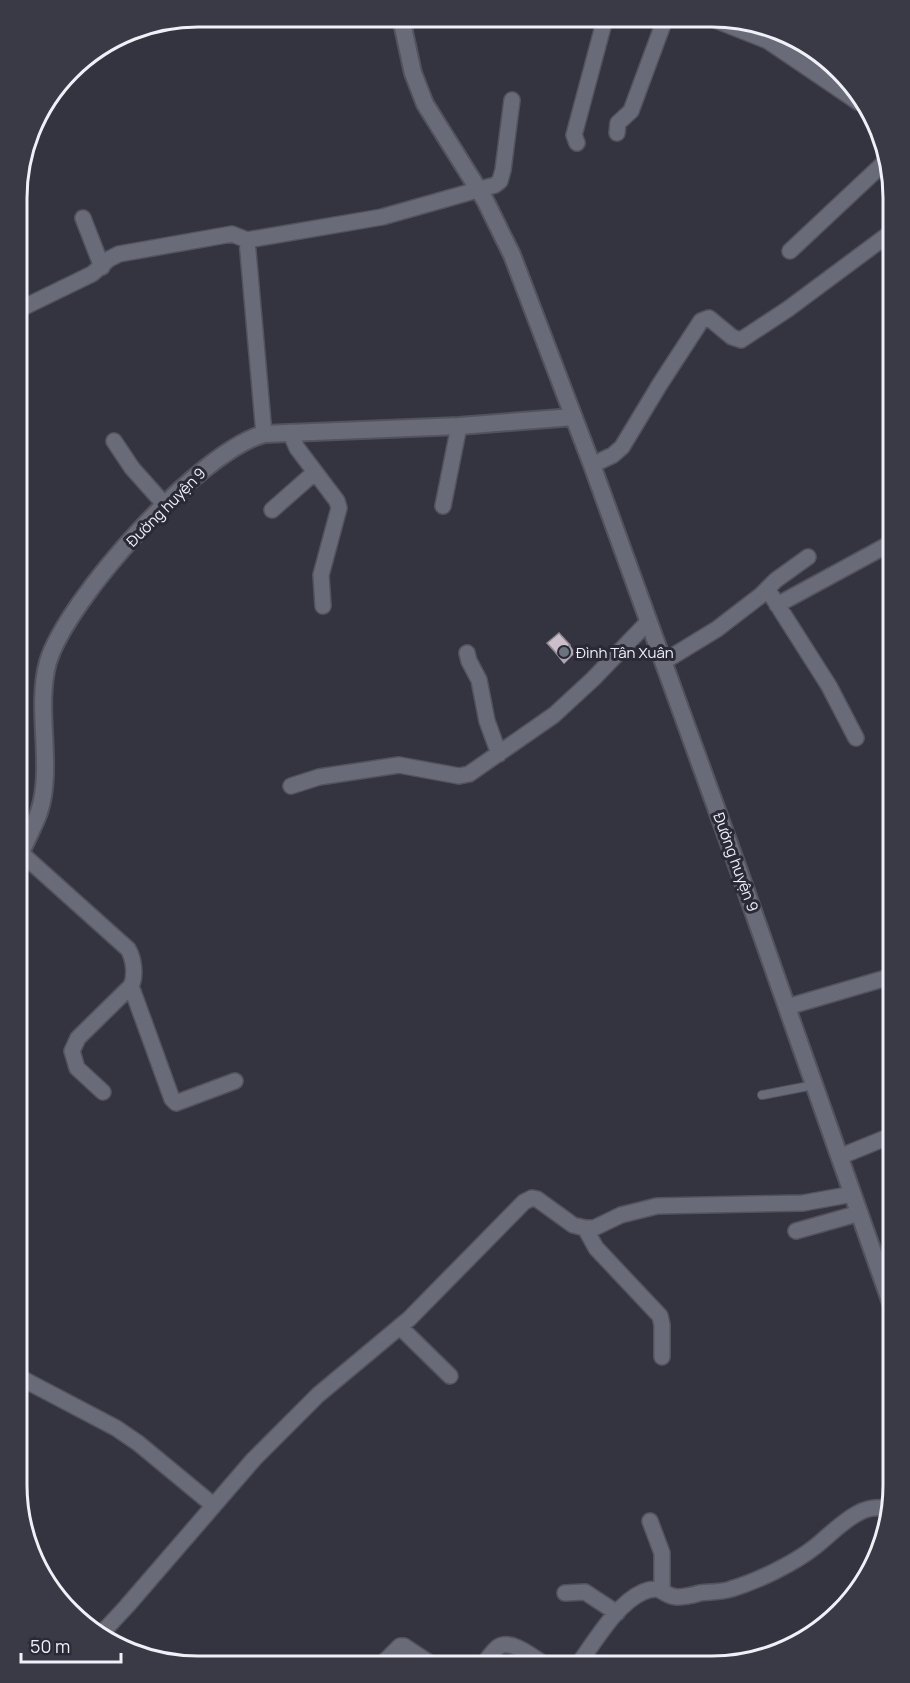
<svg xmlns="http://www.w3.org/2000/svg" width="910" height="1683" viewBox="0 0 910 1683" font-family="Manrope,sans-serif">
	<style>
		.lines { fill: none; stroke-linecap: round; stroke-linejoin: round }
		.service-casing { stroke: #52535d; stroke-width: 10 }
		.minor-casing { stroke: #52535d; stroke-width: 18 }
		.tertiary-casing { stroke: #52535d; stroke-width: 20 }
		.service { stroke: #6a6b79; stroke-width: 8 }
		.minor { stroke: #6a6b79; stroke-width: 15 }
		.tertiary { stroke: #6a6b79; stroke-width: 16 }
		.wall { fill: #afa4af }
		.building { fill: #ccbfcb; stroke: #8f868e; stroke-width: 1.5 }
		.worship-dot { fill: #6b7280; stroke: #292a36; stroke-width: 2 }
		.labels { text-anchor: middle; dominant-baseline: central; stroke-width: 6; stroke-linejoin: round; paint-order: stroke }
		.street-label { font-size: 15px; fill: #eff0f8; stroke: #292a36 }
		.poi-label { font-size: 15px; fill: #eff0f8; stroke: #292a36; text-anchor: start }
		.rim { fill: none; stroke: #eff0f8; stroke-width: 3 }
	</style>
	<rect width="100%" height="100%" fill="#333440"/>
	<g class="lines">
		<!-- service casing -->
		<g class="service-casing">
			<path id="service" d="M762 1095 814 1085"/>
		</g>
		<!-- minor casing -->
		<g class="minor-casing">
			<path id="minor" d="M715 20 768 41 858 102
				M617 133 618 123 631 111 665 19
				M577 143 574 135 605 19
				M83 218 102 267
				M247 240 382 217 495 185 500 181 503 170 512 100
				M790 251 887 160
				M18 310 92 274 109 259 119 254 232 234 247 240 264 434
				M290 432 297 448 337 501 339 508 321 575 323 606
				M114 441 132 468 165 505
				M592 465 613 455 622 447 660 384 701 321 709 318 732 337 741 340 788 309 893 231
				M443 506 459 426
				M272 510 314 473
				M768 590 829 686 856 738
				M777 605 893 542
				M467 653 469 661 479 680 487 721 499 754
				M663 662 717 629 760 596 776 580 808 557
				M291 786 319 777 399 765 459 776 469 774 554 715 593 679 648 622
				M21 853 128 949C134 959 136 976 131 986L78 1038 72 1051 77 1068 103 1092
				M131 986 172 1099 176 1103 235 1081
				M787 1007 893 976
				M839 1157 893 1135
				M585 1228 596 1248 660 1316 662 1325V1357
				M796 1231 860 1213
				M400 1327 450 1376
				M17 1376 116 1428 138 1443 213 1505
				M650 1521 662 1553V1589
				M565 1593 585 1592 617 1613
				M101 1634 127 1606 254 1459 318 1395 409 1319 524 1202 532 1198 537 1199 573 1225 585 1228H594L621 1215 657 1206 803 1203 853 1194
				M380 1666 400 1646H404L434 1666
				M482 1666C487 1660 492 1652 498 1647 512 1638 535 1659 547 1666
				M577 1666C594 1643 617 1603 643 1592 663 1584 662 1596 677 1597 684 1597 693 1595 700 1593 710 1592 722 1592 731 1589 758 1581 795 1563 816 1546 835 1531 864 1497 890 1511"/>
		</g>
		<!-- tertiary casing -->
		<g class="tertiary-casing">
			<path id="tertiary" d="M401 18 413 73 425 104 485 200 512 255 592 465 739 871 893 1309
				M17 857C23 850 26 841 30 833 33 826 37 819 39 812 54 767 35 709 48 662 67 599 200 451 264 434L459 426 573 417"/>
		</g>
		<!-- service -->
		<use href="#service" class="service"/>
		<!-- minor -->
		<use href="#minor" class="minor"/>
		<!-- tertiary -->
		<use href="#tertiary" class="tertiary"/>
	</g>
	<!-- wall -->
	<path class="wall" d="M547 643 570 645 575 653 564 664Z"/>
	<!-- building -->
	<path class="building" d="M559 633 570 645 558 655 547 643Z"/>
	<!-- markers -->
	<circle class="worship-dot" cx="564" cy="652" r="6"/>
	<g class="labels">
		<!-- street labels -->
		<g class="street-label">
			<text transform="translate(166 507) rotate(-45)">Đường huyện 9</text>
			<text transform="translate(736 862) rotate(70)">Đường huyện 9</text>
		</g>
		<!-- poi labels -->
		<g class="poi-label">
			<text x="576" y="652">Đình Tân Xuân</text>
		</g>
	</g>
	<!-- crop -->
	<path d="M0 0H910V1683H0ZM198 27H712A171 171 0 0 1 883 198V1485A171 171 0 0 1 712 1656H198A171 171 0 0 1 27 1485V198A171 171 0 0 1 198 27Z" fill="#393a46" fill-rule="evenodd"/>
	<path class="rim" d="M198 27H712A171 171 0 0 1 883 198V1485A171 171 0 0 1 712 1656H198A171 171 0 0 1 27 1485V198A171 171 0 0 1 198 27Z"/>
	<!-- scale -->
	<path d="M21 1653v9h100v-9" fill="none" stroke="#eff0f8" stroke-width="3"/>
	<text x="30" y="1653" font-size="18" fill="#eff0f8" stroke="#292a36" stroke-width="4.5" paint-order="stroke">50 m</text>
</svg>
